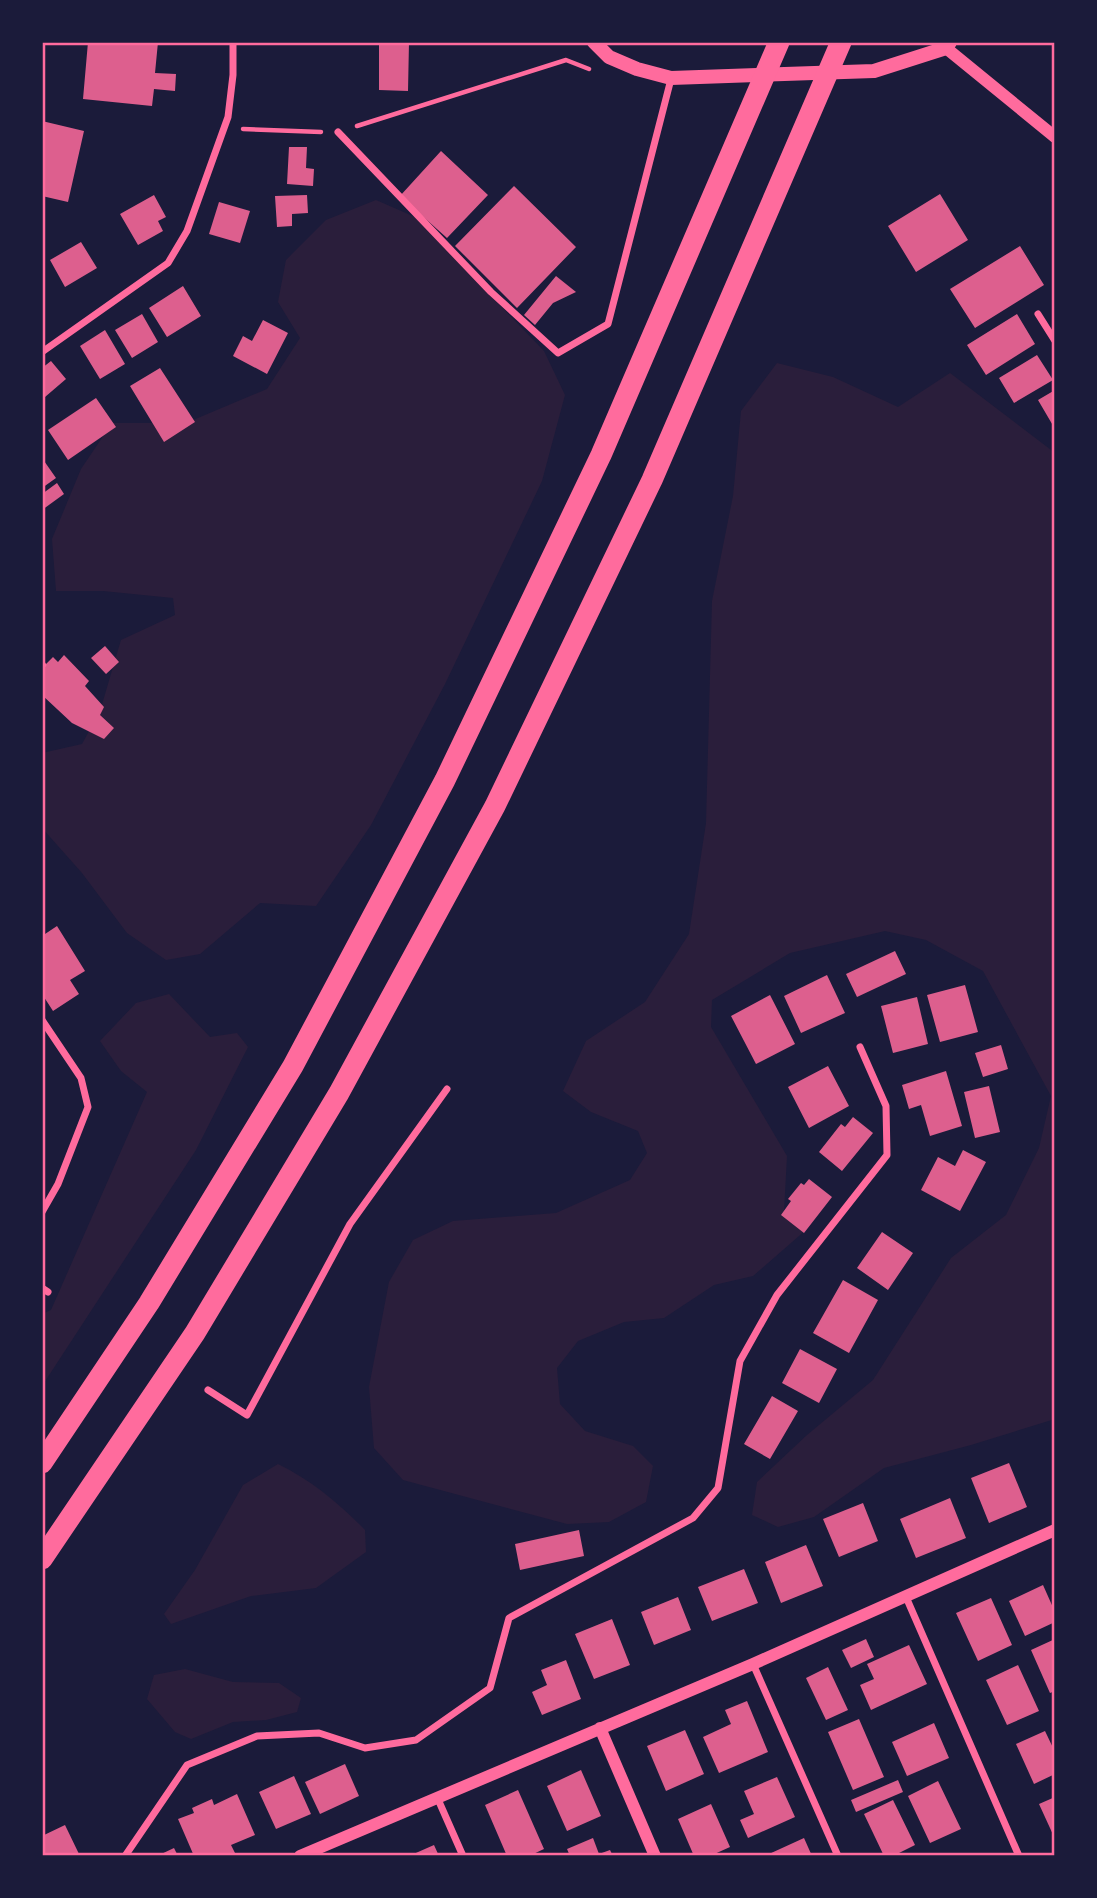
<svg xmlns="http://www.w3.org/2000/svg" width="1097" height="1898" viewBox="0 0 1097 1898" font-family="Jost,sans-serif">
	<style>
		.green { fill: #2a1e3b }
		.building { fill: #dd5f8e }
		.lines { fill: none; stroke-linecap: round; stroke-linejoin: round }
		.path { stroke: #ff6b9d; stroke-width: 4.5 }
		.minor { stroke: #ff6b9d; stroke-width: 7 }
		.tertiary { stroke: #ff6b9d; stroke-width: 12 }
		.secondary { stroke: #ff6b9d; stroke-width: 14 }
		.motorway { stroke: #ff6b9d; stroke-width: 21 }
		.neatline { fill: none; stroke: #ff6b9d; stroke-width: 2.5 }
	</style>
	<rect width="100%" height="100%" fill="#1b1b3a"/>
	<!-- green -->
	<path class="green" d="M376 200 415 217 544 351 565 395 542 481 445 684 371 825 316 906 260 903 200 954 166 960 127 933 82 873 42 828V753L82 744 100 711 121 640 175 615 173 598 103 591H56L52 539 81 469 112 423H186L267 389 300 338 278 302 286 260 326 220Z
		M777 363 833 377 898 407 950 373 1055 453V1419L971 1445 884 1468 814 1517 778 1527 752 1515 757 1482 807 1435 873 1380 951 1258 1006 1215 1039 1148 1051 1096 983 971 926 940 885 931 790 953 712 1000 711 1027 787 1156 784 1212 807 1229 753 1276 714 1285 664 1318 624 1322 578 1341 557 1368 560 1404 585 1431 633 1446 653 1466 646 1502 609 1522 567 1524 403 1480 374 1448 369 1387 389 1282 413 1240 453 1221 556 1213 630 1180 647 1153 638 1131 591 1112 563 1091 586 1041 645 1002 689 934 706 823 712 601 733 496 741 411Z
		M169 994 210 1037 237 1033 248 1047 196 1150 42 1386V1314L51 1310 147 1092 121 1071 100 1041 136 1003Z
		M278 1464C311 1480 340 1504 365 1530L366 1552 316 1588 251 1596 171 1624 164 1614 195 1570 243 1485Z
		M185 1669 233 1682 279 1683 301 1698 297 1712 266 1720 233 1722 191 1739 175 1732 147 1699 154 1675Z"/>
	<!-- building -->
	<path class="building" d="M88 42H158L155 73 176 74 175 91 154 89 152 106 83 99Z
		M379 42H409L408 91 379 90Z
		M42 121 84 131 68 202 42 196Z
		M289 147H307L306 168 314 169 313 186 287 184Z
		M441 151 488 195 447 238 400 196Z
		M514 186 576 247 517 308 455 246Z
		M940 194 968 240 916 272 888 226Z
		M154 195 166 217 158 221 163 231 138 245 120 214Z
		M307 195 308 213 292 214V226L277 227 275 196Z
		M219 202 250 211 240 243 209 234Z
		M81 242 97 268 65 287 50 260Z
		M1020 246 1044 285 975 328 950 289Z
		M556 276 576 292 553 303 535 325 524 315Z
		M183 286 201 316 167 337 149 308Z
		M142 314 158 342 132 358 115 330Z
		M1017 314 1035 344 986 375 967 345Z
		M263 320 288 333 267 374 233 356 243 336 252 341Z
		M105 330 125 364 100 379 80 346Z
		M1037 355 1053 380 1014 403 999 378Z
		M51 361 66 379 45 397 42 394V368Z
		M160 368 195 422 164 442 130 386Z
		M1055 390V429L1038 400Z
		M96 398 116 427 68 460 48 430Z
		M42 458 56 478 42 488Z
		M57 483 64 494 42 510V494Z
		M105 646 119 662 106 674 91 658Z
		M64 655 89 681 85 686 104 707 100 715 114 728 104 739 72 723 42 695V668L53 657 58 662Z
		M57 926 85 971 70 980 79 994 53 1011 42 994V936Z
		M895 951 906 974 857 997 846 974Z
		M827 975 845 1013 801 1033 784 996Z
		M965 985 978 1032 940 1042 927 995Z
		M770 995 795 1044 756 1064 731 1016Z
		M917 997 928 1044 893 1053 881 1006Z
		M1001 1045 1008 1069 983 1077 975 1053Z
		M828 1066 849 1106 809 1128 788 1087Z
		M946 1071 962 1126 930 1136 921 1105 909 1109 902 1085Z
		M989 1086 1000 1132 975 1138 964 1092Z
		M853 1117 873 1133 842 1171 819 1152 841 1124 845 1127Z
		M963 1150 986 1162 960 1211 921 1190 938 1157 955 1166Z
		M809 1179 832 1197 804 1233 781 1215 791 1201 788 1199 801 1183 804 1185Z
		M882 1232 913 1253 888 1290 857 1268Z
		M843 1280 878 1300 849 1353 813 1333Z
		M800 1349 837 1369 819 1403 782 1383Z
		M772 1396 798 1411 770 1459 744 1444Z
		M1009 1463 1027 1507 989 1523 971 1478Z
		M950 1498 966 1538 916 1558 900 1519Z
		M863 1503 878 1541 839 1557 823 1519Z
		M579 1530 584 1556 520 1570 515 1544Z
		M806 1545 823 1586 781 1603 765 1562Z
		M744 1569 758 1603 712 1621 698 1587Z
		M1043 1585 1055 1612V1622L1025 1636 1009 1601Z
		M678 1597 691 1630 654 1645 641 1612Z
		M991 1598 1012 1645 978 1661 956 1613Z
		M612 1619 630 1665 594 1679 575 1634Z
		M866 1639 874 1657 851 1668 842 1650Z
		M1055 1639V1691L1050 1693 1031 1650Z
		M909 1645 927 1684 871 1710 860 1685 874 1679 867 1664Z
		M566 1660 581 1699 542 1715 532 1692 547 1685 541 1670Z
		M1018 1665 1039 1711 1007 1725 986 1680Z
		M828 1667 848 1710 826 1720 806 1678Z
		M747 1701 768 1752 719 1773 703 1737 731 1724 725 1710Z
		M859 1719 884 1777 853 1790 828 1732Z
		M934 1723 949 1758 907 1776 892 1742Z
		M685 1730 704 1774 666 1791 647 1746Z
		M1045 1731 1055 1752V1774L1034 1784 1016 1744Z
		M345 1764 359 1796 320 1814 305 1782Z
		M581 1770 601 1816 567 1831 547 1786Z
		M294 1776 311 1814 276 1829 259 1792Z
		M777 1777 795 1817 748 1838 740 1820 754 1814 744 1791Z
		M898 1780 903 1792 856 1812 851 1800Z
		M938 1781 961 1829 930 1843 908 1796Z
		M518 1790 544 1849 529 1856H507L485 1805Z
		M237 1794 255 1835 231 1845 235 1853 227 1856H194L178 1819 194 1813 192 1808 212 1799 214 1805Z
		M1055 1797V1839L1039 1804Z
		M893 1800 915 1845 893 1856H884L864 1814Z
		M711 1804 730 1847 710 1856H694L678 1819Z
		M65 1825 79 1854 42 1856V1836Z
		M593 1838 599 1854 610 1850 613 1856H570L567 1849Z
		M804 1838 812 1856H770L769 1854Z
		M434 1845 439 1856H409Z
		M174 1848 178 1856H157Z"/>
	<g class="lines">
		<!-- path -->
		<path class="path" d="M357 126 566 60 589 69
			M243 129 321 132
			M42 662 44 665"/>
		<!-- minor -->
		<path class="minor" d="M338 132 491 292 558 353 608 324 671 79
			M1038 314 1055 341
			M42 352 168 263 187 231 228 117 233 75V42
			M42 1020 81 1078 88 1107 58 1184 42 1212
			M42 1288 48 1292
			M208 1390 247 1415 350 1224 447 1089
			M906 1597 1019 1856
			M753 1664 838 1856
			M437 1797 463 1856
			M125 1856 187 1765 257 1736 319 1733 365 1748 416 1740 490 1688 509 1618 693 1518 718 1488 740 1361 777 1295 887 1155 886 1106 860 1047"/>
		<!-- tertiary -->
		<path class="tertiary" d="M946 48 1055 137
			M600 1728 655 1856
			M300 1856 753 1664 1055 1530"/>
		<!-- secondary -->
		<path class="secondary" d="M594 42 609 57 637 69 671 78 874 71 946 48 950 42"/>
		<!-- motorway -->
		<path class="motorway" d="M42 1463 149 1303 293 1066 445 780 601 455 779 42
			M42 1559 195 1333 339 1093 495 806 652 480 841 42"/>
	</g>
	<!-- border -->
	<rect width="1097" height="1898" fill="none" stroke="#1b1b3a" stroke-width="88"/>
	<rect x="44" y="44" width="1009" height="1810" class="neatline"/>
</svg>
